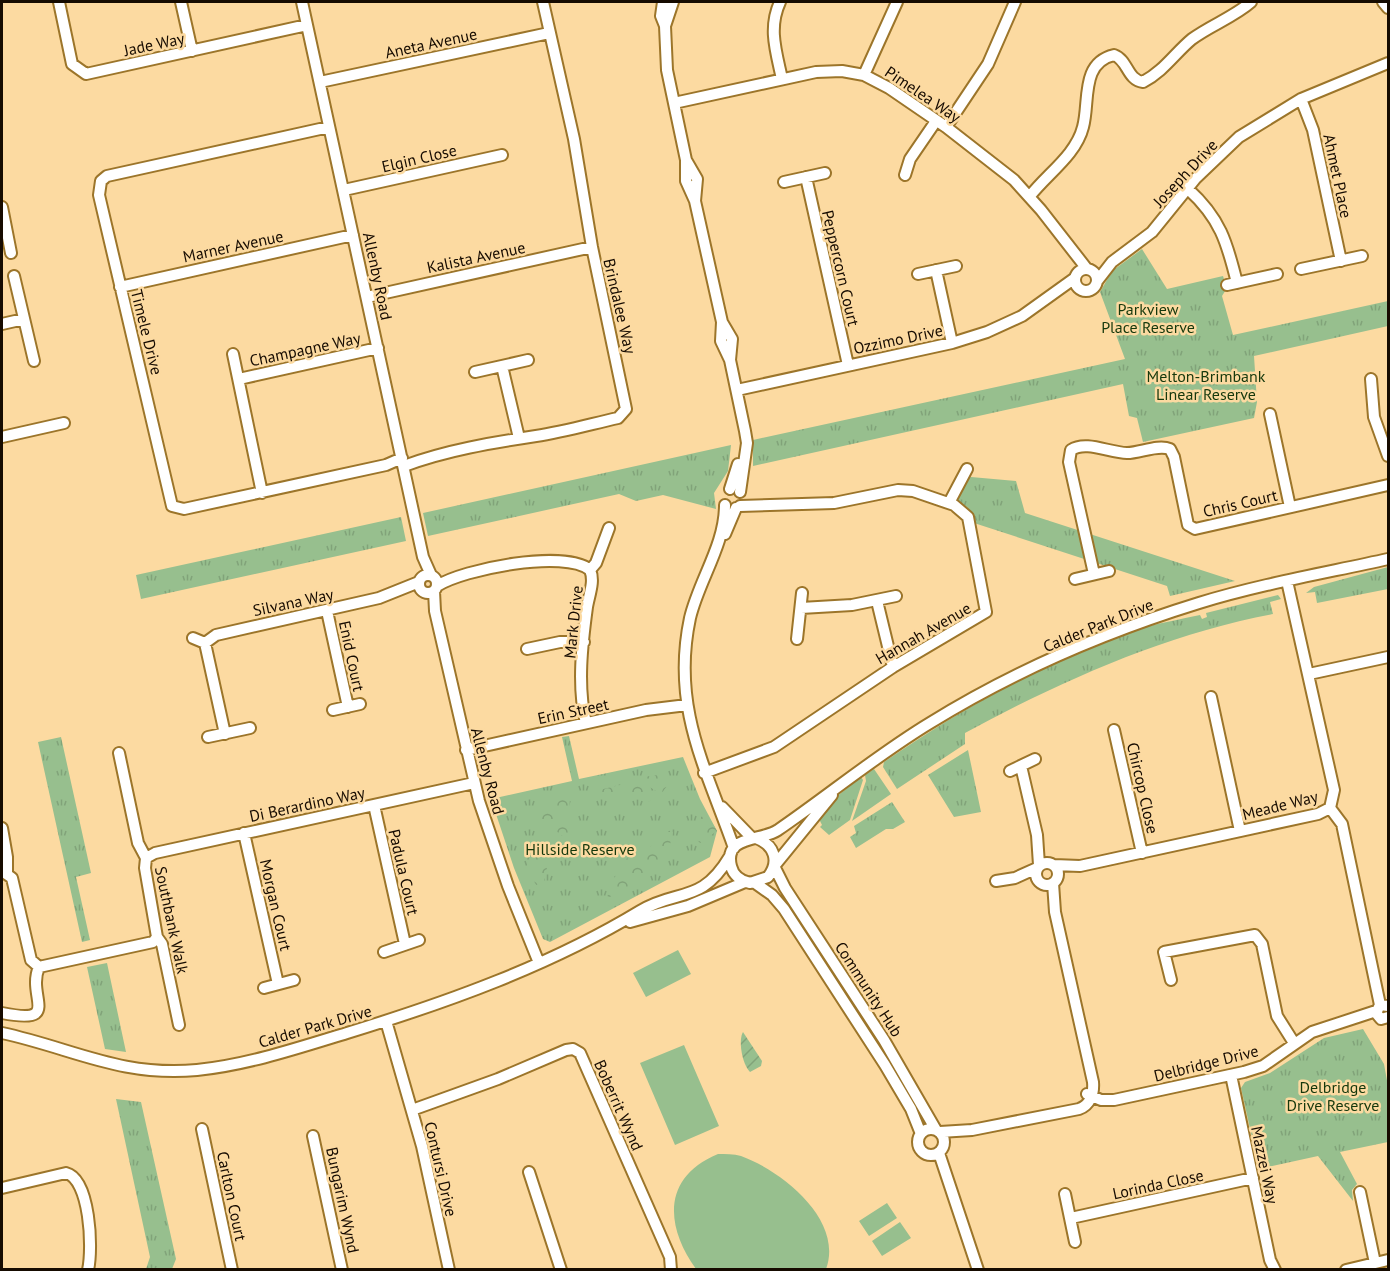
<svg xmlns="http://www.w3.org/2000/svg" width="1390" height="1271" viewBox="0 0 1390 1271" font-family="'PT Sans',sans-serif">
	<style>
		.grass { fill: url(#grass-tufts) }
		.forest { fill: url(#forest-crowns) }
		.garden { fill: url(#garden-furrows) }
		.pitch { fill: #97bf8e }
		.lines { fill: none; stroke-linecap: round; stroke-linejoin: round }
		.minor-casing { stroke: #9c752a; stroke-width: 14 }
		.minor { stroke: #fff; stroke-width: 10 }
		.labels { text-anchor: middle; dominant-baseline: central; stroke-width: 5; stroke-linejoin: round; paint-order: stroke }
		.street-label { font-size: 16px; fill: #160b00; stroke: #fcdaa1 }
		.park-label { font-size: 16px; fill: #15380c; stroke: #fcdaa1 }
	</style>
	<defs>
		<pattern id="grass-tufts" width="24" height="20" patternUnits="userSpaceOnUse" patternTransform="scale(1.5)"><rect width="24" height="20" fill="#97bf8e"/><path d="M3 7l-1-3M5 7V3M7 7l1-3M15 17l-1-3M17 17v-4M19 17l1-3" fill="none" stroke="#81a379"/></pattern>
		<pattern id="forest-crowns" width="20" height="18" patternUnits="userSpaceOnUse" patternTransform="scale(1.5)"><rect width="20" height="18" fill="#97bf8e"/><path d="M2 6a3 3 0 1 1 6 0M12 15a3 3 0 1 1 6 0" fill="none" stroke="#81a379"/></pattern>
		<pattern id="garden-furrows" width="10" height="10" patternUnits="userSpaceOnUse" patternTransform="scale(1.5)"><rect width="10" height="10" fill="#97bf8e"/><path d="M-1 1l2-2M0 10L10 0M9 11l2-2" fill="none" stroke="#81a379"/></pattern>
	</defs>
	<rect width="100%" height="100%" fill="#fcdaa1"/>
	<!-- grass -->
	<path class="grass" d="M1142 249 1167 289 1223 276 1227 288 1222 296 1233 335 1388 301V326L1254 356 1257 402 1254 418 1143 442 1137 418 1129 416 1123 384 753 466V440L1125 359 1100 292 1112 271Z
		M731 445 728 471 714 493 716 509 663 495 636 501 619 494 428 536 423 513Z
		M971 477 1016 481 1025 513 1235 581 1170 596 1167 586 974 523 968 508 956 499 967 478Z
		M401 517 406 541 141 599 136 575Z
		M1388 567V589L1317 603 1315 592 1306 593 1314 587Z
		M1278 595 1281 599 1270 602 1273 614C1166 634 1061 681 965 733V744L897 789 883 767 884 762C964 707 1053 657 1146 627 1164 622 1182 619 1200 615L1202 619 1207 617 1206 613Z
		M569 736 579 779 683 757 700 799 717 831 710 857 550 942 543 939 514 868 491 799 572 781 562 737Z
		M61 737 91 873 76 877 90 940 82 942 38 742Z
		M968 750 981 812 954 817 928 775Z
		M874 769 891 794 852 821 866 781 865 775Z
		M861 777 863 780 850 820 829 835 820 827 822 825 818 817 836 797Z
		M892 802 905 822 893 829H886L856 848 850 837 856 833 854 826Z
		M107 963 126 1052 105 1049 87 967Z
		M1363 1029 1384 1064 1388 1086V1142L1340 1152 1357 1184 1352 1190 1353 1201 1318 1156 1259 1169 1241 1088 1245 1082 1270 1073 1324 1038Z
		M116 1099 141 1102 176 1259 172 1269H146L150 1257Z"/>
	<!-- forest -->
	<path class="forest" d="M658 775 673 778 661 794 635 778Z
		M624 784 638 785 656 796 648 802C627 793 605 807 587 793Z
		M570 796 569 819 576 831V837H564L546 824 529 825C532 805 553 800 570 796Z
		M707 814 717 831 700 843 691 833 694 828H698L701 817Z
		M666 832H673L665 865 608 898C605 890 628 853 637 847 655 852 652 839 666 832Z
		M528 848 539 850 549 858 544 882 536 885 528 869 525 849Z"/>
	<!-- garden -->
	<path class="garden" d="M743 1032 762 1061 761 1066 750 1072C742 1064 738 1040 743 1032Z"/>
	<!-- pitch -->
	<path class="pitch" d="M678 950 691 974 646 997 633 973Z
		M684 1045 719 1126 675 1145 640 1063Z
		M718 1154C725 1154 734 1154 741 1156 782 1171 844 1220 826 1269H696C665 1226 662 1177 718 1154Z
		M887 1203 897 1218 869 1236 859 1221Z
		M900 1222 911 1238 882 1256 872 1241Z"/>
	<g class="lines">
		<!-- minor casing -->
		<g class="minor-casing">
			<path id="minor" d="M59 2 72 64 86 74 307 25
				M181 2 192 51
				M302 2 423 557 431 575
				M663 2 661 16 665 26 667 70 686 160V181L695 201 722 322 721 341 730 360 745 431 747 443 740 492
				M780 2C768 28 776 51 782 79
				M1383 2 1388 8
				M665 26 673 2
				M864 75 897 2
				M320 82 549 33
				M1301 99 1313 130 1341 261
				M674 103 816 72 842 71 864 75 889 88 946 127 1014 180 1041 210 1087 269
				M329 127 107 176 101 181 99 195 172 506 184 509 386 465 402 458
				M946 127 988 64 1015 2
				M686 160 697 179 695 201
				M905 175 910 159 936 121
				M806 177 848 365
				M784 182 825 173
				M1188 189C1220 218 1227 242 1237 283
				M344 190 502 155
				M1030 196C1047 174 1076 155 1083 127 1090 102 1080 63 1114 55 1128 60 1127 80 1143 82 1164 71 1175 53 1192 39 1211 25 1234 17 1251 2
				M2 207 11 253
				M1075 280a11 11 0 1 1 22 0a11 11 0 1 1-22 0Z
				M1301 269 1362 256
				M936 270 952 343
				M918 274 956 266
				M14 276 34 361
				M1098 280 1112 262 1152 232 1195 179 1239 137 1301 99 1388 63
				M1227 285 1277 274
				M120 287 353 235
				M367 297 592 247
				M722 322 732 339 730 360
				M2 324 24 319
				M233 354 262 493
				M502 366 519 438
				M475 372 528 360
				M239 379 378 348
				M1371 379 1374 417 1388 456
				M737 390 952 343 987 332 1022 316 1075 278
				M1270 414 1290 507
				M2 437 64 423
				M404 466C447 450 491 443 536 436 563 432 591 424 618 418L626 409 592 247 574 139 543 2
				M730 489 738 464
				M949 503 967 469
				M725 505C725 545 699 580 690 618 671 707 706 768 734 848
				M725 534 736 508
				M1094 574 1069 462 1071 450C1086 440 1110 453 1127 453 1140 453 1158 444 1170 449L1174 457 1188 525 1195 529 1388 485
				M419 584a9 9 0 1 1 18 0a9 9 0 1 1-18 0Z
				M1075 579 1109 571
				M437 586C463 569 565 549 590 570
				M434 591 435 611 479 801 508 886 539 963
				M877 601 893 667
				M801 608 852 605 896 596
				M327 611 348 707
				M193 638 205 643 216 635 379 598 419 582
				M797 639 802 593
				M205 643 225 734
				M527 649 560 642H584
				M1309 674 1388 657
				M1211 697 1240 831
				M333 710 360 704
				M586 723C577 687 582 644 587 607 589 595 595 581 590 570L596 563 609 528
				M1114 730 1142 853
				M208 737 250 728
				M466 750 646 710 687 705
				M119 753 138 843 146 858 145 868 157 937 162 944 179 1025
				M1021 766 1037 835 1039 865
				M1010 771 1035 759
				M704 773 774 747 893 667 986 612 968 517 954 505 913 491 898 490 834 503 740 506
				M374 805 405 944
				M722 807 752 838
				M1330 808 1342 824 1380 1005
				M2 828 7 857V872
				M244 833 278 984
				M756 838C775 845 780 862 768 877L750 883C741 881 733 875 731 866 723 835 763 841 778 830 829 795 877 755 930 723 1014 671 1105 632 1199 603 1261 584 1325 573 1388 559
				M146 858 155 853 474 783
				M1036 874a11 11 0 1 1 22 0a11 11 0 1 1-22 0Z
				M775 865 832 795
				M1054 865 1080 866 1318 814 1330 808 1334 790 1287 581
				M774 866 785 888 884 1040 936 1130
				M2 871 12 878 31 960 39 967 153 942 157 937
				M996 881 1015 878 1037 868
				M755 883 772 895 784 909 885 1065 911 1109 921 1134
				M630 922 688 906 745 882
				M384 952 419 940
				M1171 980 1164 952 1255 935 1262 944 1277 1016 1294 1043
				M264 988 294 980
				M1388 1006 1380 1005 1376 1013 1381 1019 1388 1017
				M2 1013C63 1025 26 997 39 967
				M386 1021 422 1146 449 1270
				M2 1033C72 1048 120 1077 197 1070 247 1065 298 1048 347 1033 448 1002 549 966 640 911 678 888 701 905 730 856
				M1231 1075 1270 1260 1275 1270
				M1087 1094 1101 1100H1114L1244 1072 1263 1066 1312 1032 1376 1011
				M412 1110 498 1079 566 1050 573 1049 580 1053 670 1257 671 1270
				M918 1142a13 13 0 1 1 26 0a13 13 0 1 1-26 0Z
				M202 1129 232 1270
				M940 1132 972 1130 1079 1109C1090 1105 1094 1094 1093 1082L1055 912 1053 883
				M313 1136 342 1270
				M939 1153 978 1270
				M529 1172 561 1270
				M2 1188 66 1173C90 1179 93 1248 88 1270
				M1360 1192 1375 1263
				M1065 1194 1075 1242
				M1071 1218 1253 1178
				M1346 1270 1388 1260"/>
		</g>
		<!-- minor -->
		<use href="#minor" class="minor"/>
	</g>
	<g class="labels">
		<!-- street labels -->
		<g class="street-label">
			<text transform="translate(431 43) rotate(-12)">Aneta Avenue</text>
			<text transform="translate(154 44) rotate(-12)">Jade Way</text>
			<text transform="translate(923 94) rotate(34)">Pimelea Way</text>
			<text transform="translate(419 158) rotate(-13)">Elgin Close</text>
			<text transform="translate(1185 173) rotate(-47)">Joseph Drive</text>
			<text transform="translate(1338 176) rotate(78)">Ahmet Place</text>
			<text transform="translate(233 246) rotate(-12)">Marner Avenue</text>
			<text transform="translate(476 257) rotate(-12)">Kalista Avenue</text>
			<text transform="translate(841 268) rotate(77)">Peppercorn Court</text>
			<text transform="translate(378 276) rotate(78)">Allenby Road</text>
			<text transform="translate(620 306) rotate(77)">Brindalee Way</text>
			<text transform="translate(147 332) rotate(76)">Timele Drive</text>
			<text transform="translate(898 339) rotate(-12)">Ozzimo Drive</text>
			<text transform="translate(305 349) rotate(-12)">Champagne Way</text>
			<text transform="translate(1240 503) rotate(-13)">Chris Court</text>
			<text transform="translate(293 602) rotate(-12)">Silvana Way</text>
			<text transform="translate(573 622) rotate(-84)">Mark Drive</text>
			<text transform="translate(1098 625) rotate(-22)">Calder Park Drive</text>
			<text transform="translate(923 633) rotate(-30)">Hannah Avenue</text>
			<text transform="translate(352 656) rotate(78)">Enid Court</text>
			<text transform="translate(573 711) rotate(-12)">Erin Street</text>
			<text transform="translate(488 771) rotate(75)">Allenby Road</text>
			<text transform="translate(1143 788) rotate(77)">Chircop Close</text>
			<text transform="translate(307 804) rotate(-12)">Di Berardino Way</text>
			<text transform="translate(1280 805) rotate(-14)">Meade Way</text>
			<text transform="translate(404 872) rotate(77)">Padula Court</text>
			<text transform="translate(276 905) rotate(77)">Morgan Court</text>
			<text transform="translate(172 920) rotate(78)">Southbank Walk</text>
			<text transform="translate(869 989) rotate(57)">Community Hub</text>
			<text transform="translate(315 1026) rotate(-16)">Calder Park Drive</text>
			<text transform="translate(1206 1063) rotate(-14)">Delbridge Drive</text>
			<text transform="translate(619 1105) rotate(66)">Boberrit Wynd</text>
			<text transform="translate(1265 1165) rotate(78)">Mazzei Way</text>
			<text transform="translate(441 1169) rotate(77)">Contursi Drive</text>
			<text transform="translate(1158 1184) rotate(-12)">Lorinda Close</text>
			<text transform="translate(232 1196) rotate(78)">Carlton Court</text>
			<text transform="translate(343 1200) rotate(78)">Bungarim Wynd</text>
		</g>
		<!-- park labels -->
		<g class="park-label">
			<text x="1148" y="309">Parkview<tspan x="1148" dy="18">Place Reserve</tspan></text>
			<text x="1206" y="376">Melton-Brimbank<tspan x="1206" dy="18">Linear Reserve</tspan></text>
			<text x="580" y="849">Hillside Reserve</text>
			<text x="1333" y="1087">Delbridge<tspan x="1333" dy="18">Drive Reserve</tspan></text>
		</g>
	</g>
	<!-- border -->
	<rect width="1390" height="1271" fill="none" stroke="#160b00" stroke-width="6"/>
</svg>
